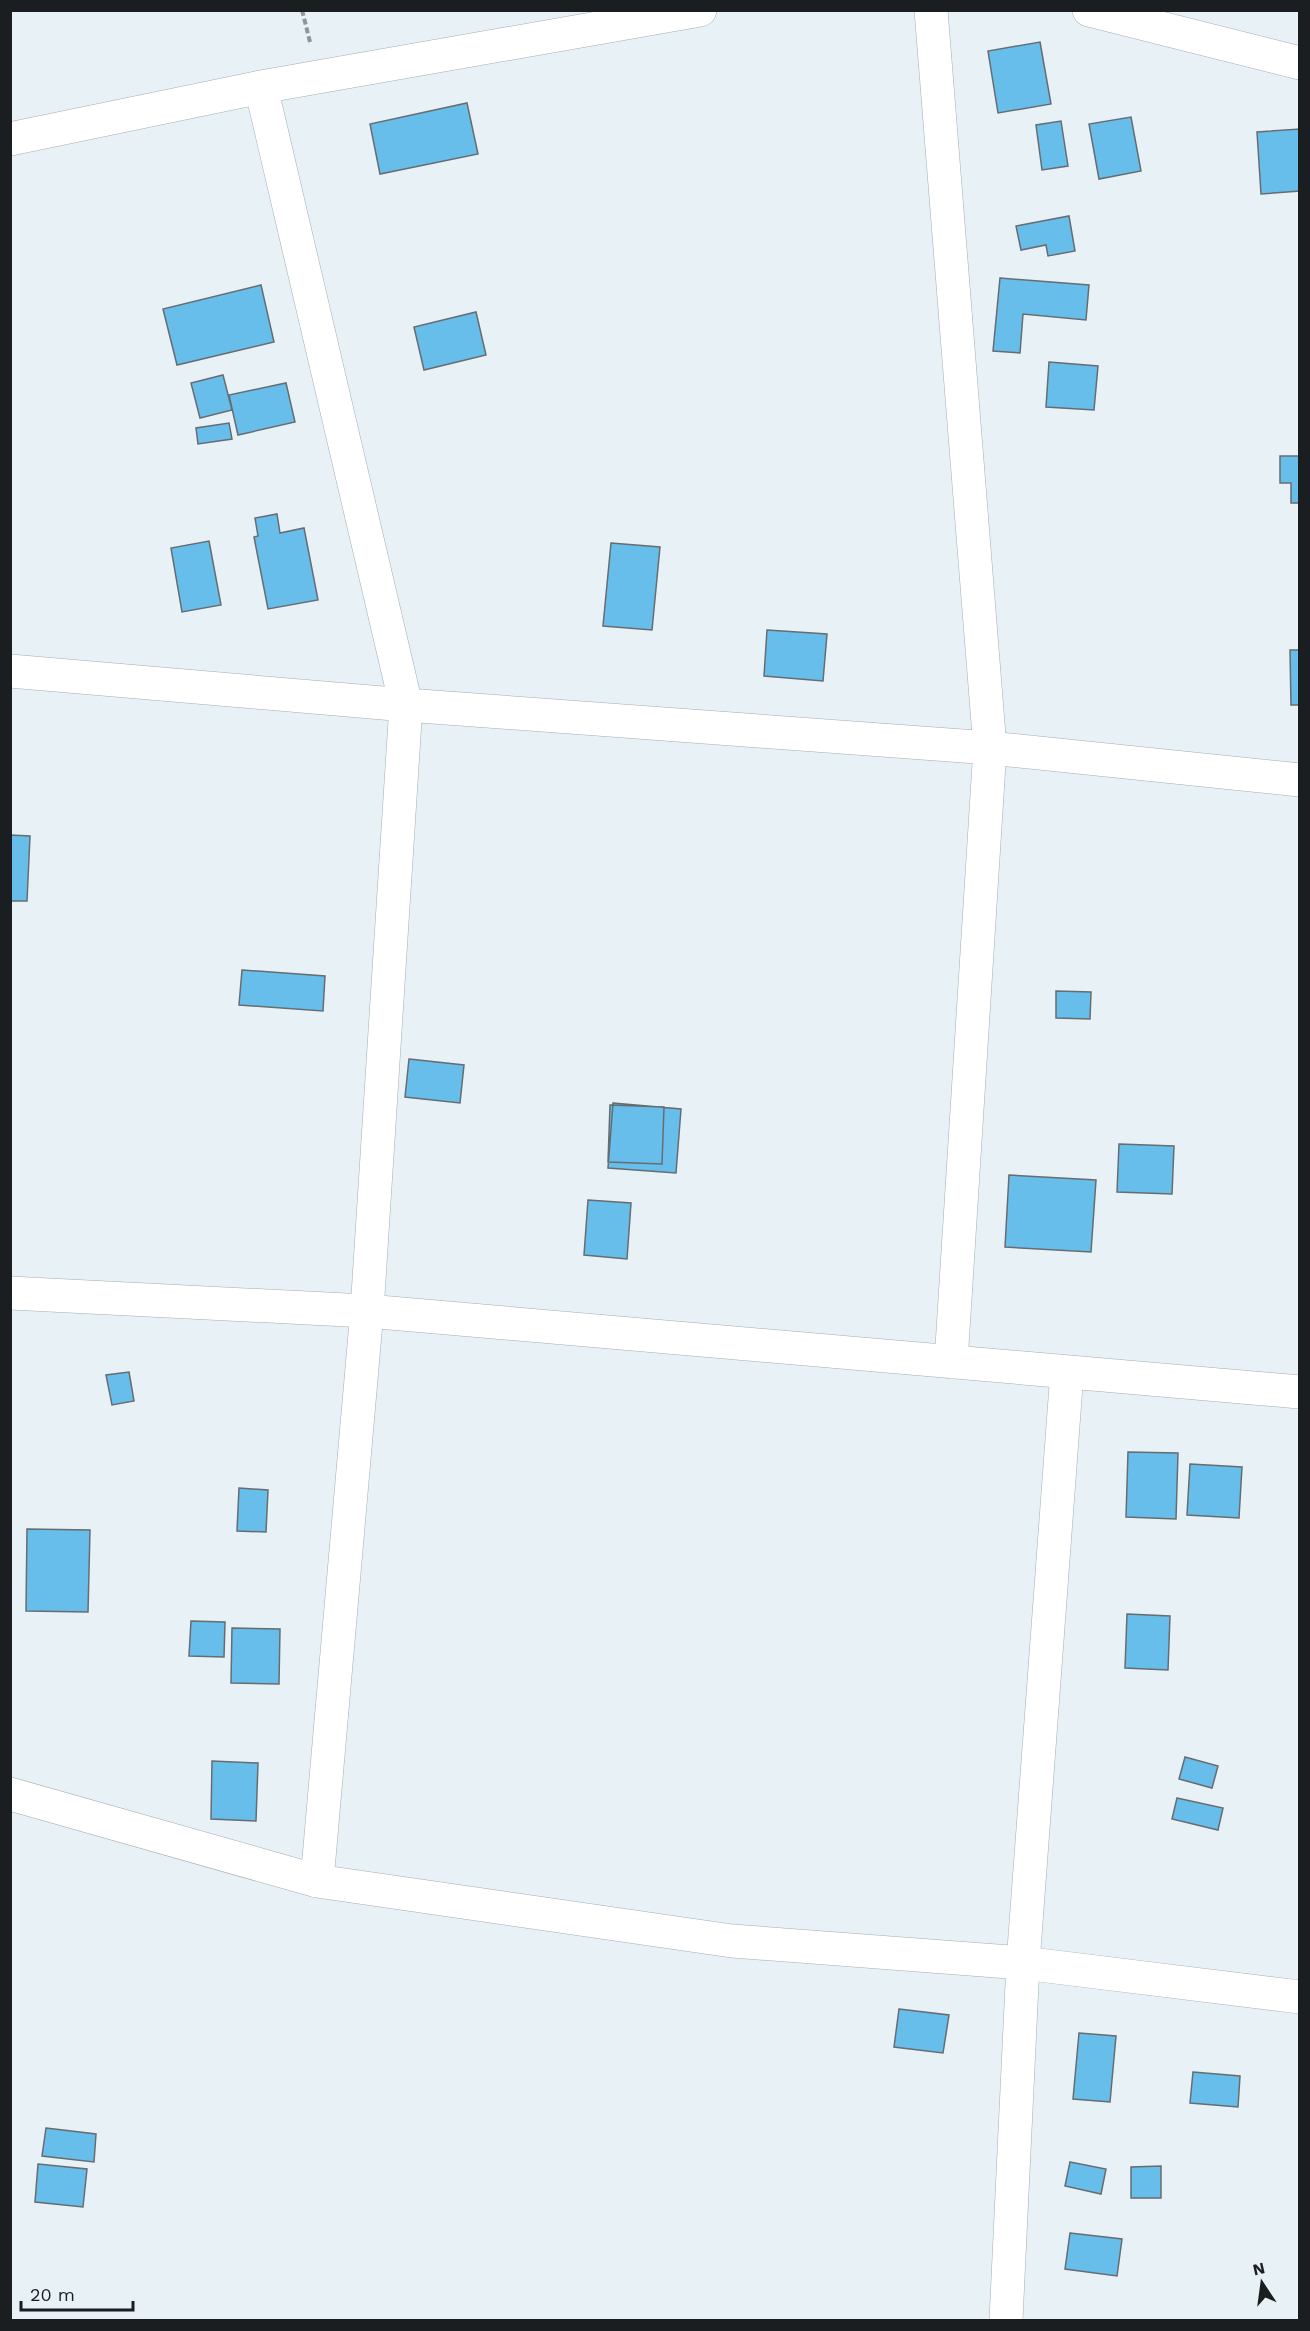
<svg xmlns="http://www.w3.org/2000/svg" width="1310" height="2331" viewBox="0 0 1310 2331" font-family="'Work Sans',sans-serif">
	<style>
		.building { fill: #68beeb; stroke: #666d71; stroke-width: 1.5 }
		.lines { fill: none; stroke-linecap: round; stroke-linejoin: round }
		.street-casing { stroke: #a5adb2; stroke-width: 34 }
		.path { stroke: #8f9599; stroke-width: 4; stroke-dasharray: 6 3; stroke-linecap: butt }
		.street { stroke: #fff; stroke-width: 33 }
	</style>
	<rect width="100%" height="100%" fill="#e8f1f6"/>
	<!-- building -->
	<path class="building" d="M1040 42 1051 104 998 113 988 51Z
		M467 103 478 154 380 174 370 124Z
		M1131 117 1141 171 1099 179 1089 124Z
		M1061 121 1068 166 1042 170 1036 125Z
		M1300 129V191L1261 194 1257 132Z
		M1069 216 1075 251 1048 256 1046 245 1021 250 1016 226Z
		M1000 278 1089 285 1086 320 1023 314 1020 353 993 351Z
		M261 285 274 342 177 365 163 309Z
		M476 312 486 355 424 370 414 327Z
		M1049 362 1098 366 1094 410 1046 407Z
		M223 375 232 410 200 418 191 383Z
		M286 383 295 422 238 435 229 395Z
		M229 423 232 439 198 444 196 428Z
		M1280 456H1300V503H1291V483H1280Z
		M277 514 280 533 304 528 318 600 268 609 254 537 258 536 255 518Z
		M209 541 221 605 182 612 171 548Z
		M611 543 660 547 652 630 603 626Z
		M767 630 827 634 823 681 764 676Z
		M1290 650H1300V705H1291Z
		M10 835 30 836 27 901H10Z
		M242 970 325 976 323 1011 239 1005Z
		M1056 991 1091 992 1090 1019 1056 1018Z
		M409 1059 464 1065 460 1103 405 1097Z
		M613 1103 681 1109 676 1173 608 1168Z
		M610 1105 664 1107 662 1164 608 1162Z
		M1119 1144 1174 1146 1172 1194 1117 1192Z
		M1009 1175 1096 1180 1091 1252 1005 1247Z
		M588 1200 631 1203 627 1259 584 1255Z
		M129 1372 134 1401 112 1405 106 1375Z
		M1128 1452 1178 1453 1176 1519 1126 1517Z
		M1190 1464 1242 1467 1239 1518 1187 1515Z
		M239 1488 268 1490 266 1532 237 1531Z
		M27 1529 90 1530 88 1612 26 1611Z
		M1127 1614 1170 1616 1168 1670 1125 1668Z
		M191 1621 225 1622 224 1657 189 1656Z
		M232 1628 280 1629 279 1684 231 1683Z
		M1185 1757 1218 1766 1212 1788 1179 1779Z
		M212 1761 258 1763 256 1821 211 1819Z
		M1177 1798 1223 1808 1218 1830 1172 1819Z
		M899 2009 949 2015 943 2053 894 2047Z
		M1079 2033 1116 2036 1110 2102 1073 2099Z
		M1193 2072 1240 2076 1238 2107 1190 2103Z
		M46 2128 96 2134 94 2162 42 2156Z
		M1070 2162 1106 2169 1101 2194 1065 2186Z
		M38 2164 87 2169 83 2207 35 2202Z
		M1161 2166V2198H1131V2167Z
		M1070 2233 1122 2239 1117 2276 1065 2269Z"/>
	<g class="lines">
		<!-- street casing -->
		<g class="street-casing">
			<path id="street" d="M931 10 990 748 951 1362
				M1089 10 1300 63
				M261 87 406 705 367 1311 317 1881
				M10 139 261 87 700 10
				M10 671 406 705 990 748 1300 780
				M10 1293 367 1311 1300 1392
				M10 1794 317 1881 732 1941 1023 1963 1300 1997
				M1006 2320 1023 1963 1067 1372"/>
		</g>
		<!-- path -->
		<path class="path" d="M302 10 310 42"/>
		<!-- street -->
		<use href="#street" class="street"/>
	</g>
	<!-- border -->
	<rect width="1310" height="2331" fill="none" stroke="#1b1e20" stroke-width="24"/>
	<!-- north arrow -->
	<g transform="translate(1262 2283) rotate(347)" stroke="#e8f1f6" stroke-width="4.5" paint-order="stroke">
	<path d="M0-4.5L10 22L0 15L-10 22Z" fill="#1b1e20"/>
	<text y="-9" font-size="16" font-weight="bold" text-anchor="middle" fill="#1b1e20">N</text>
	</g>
	<!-- scale -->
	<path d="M21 2301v9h112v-9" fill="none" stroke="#1b1e20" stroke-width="3"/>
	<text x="30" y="2301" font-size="18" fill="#1b1e20" stroke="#e8f1f6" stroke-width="4.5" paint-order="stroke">20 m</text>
</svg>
